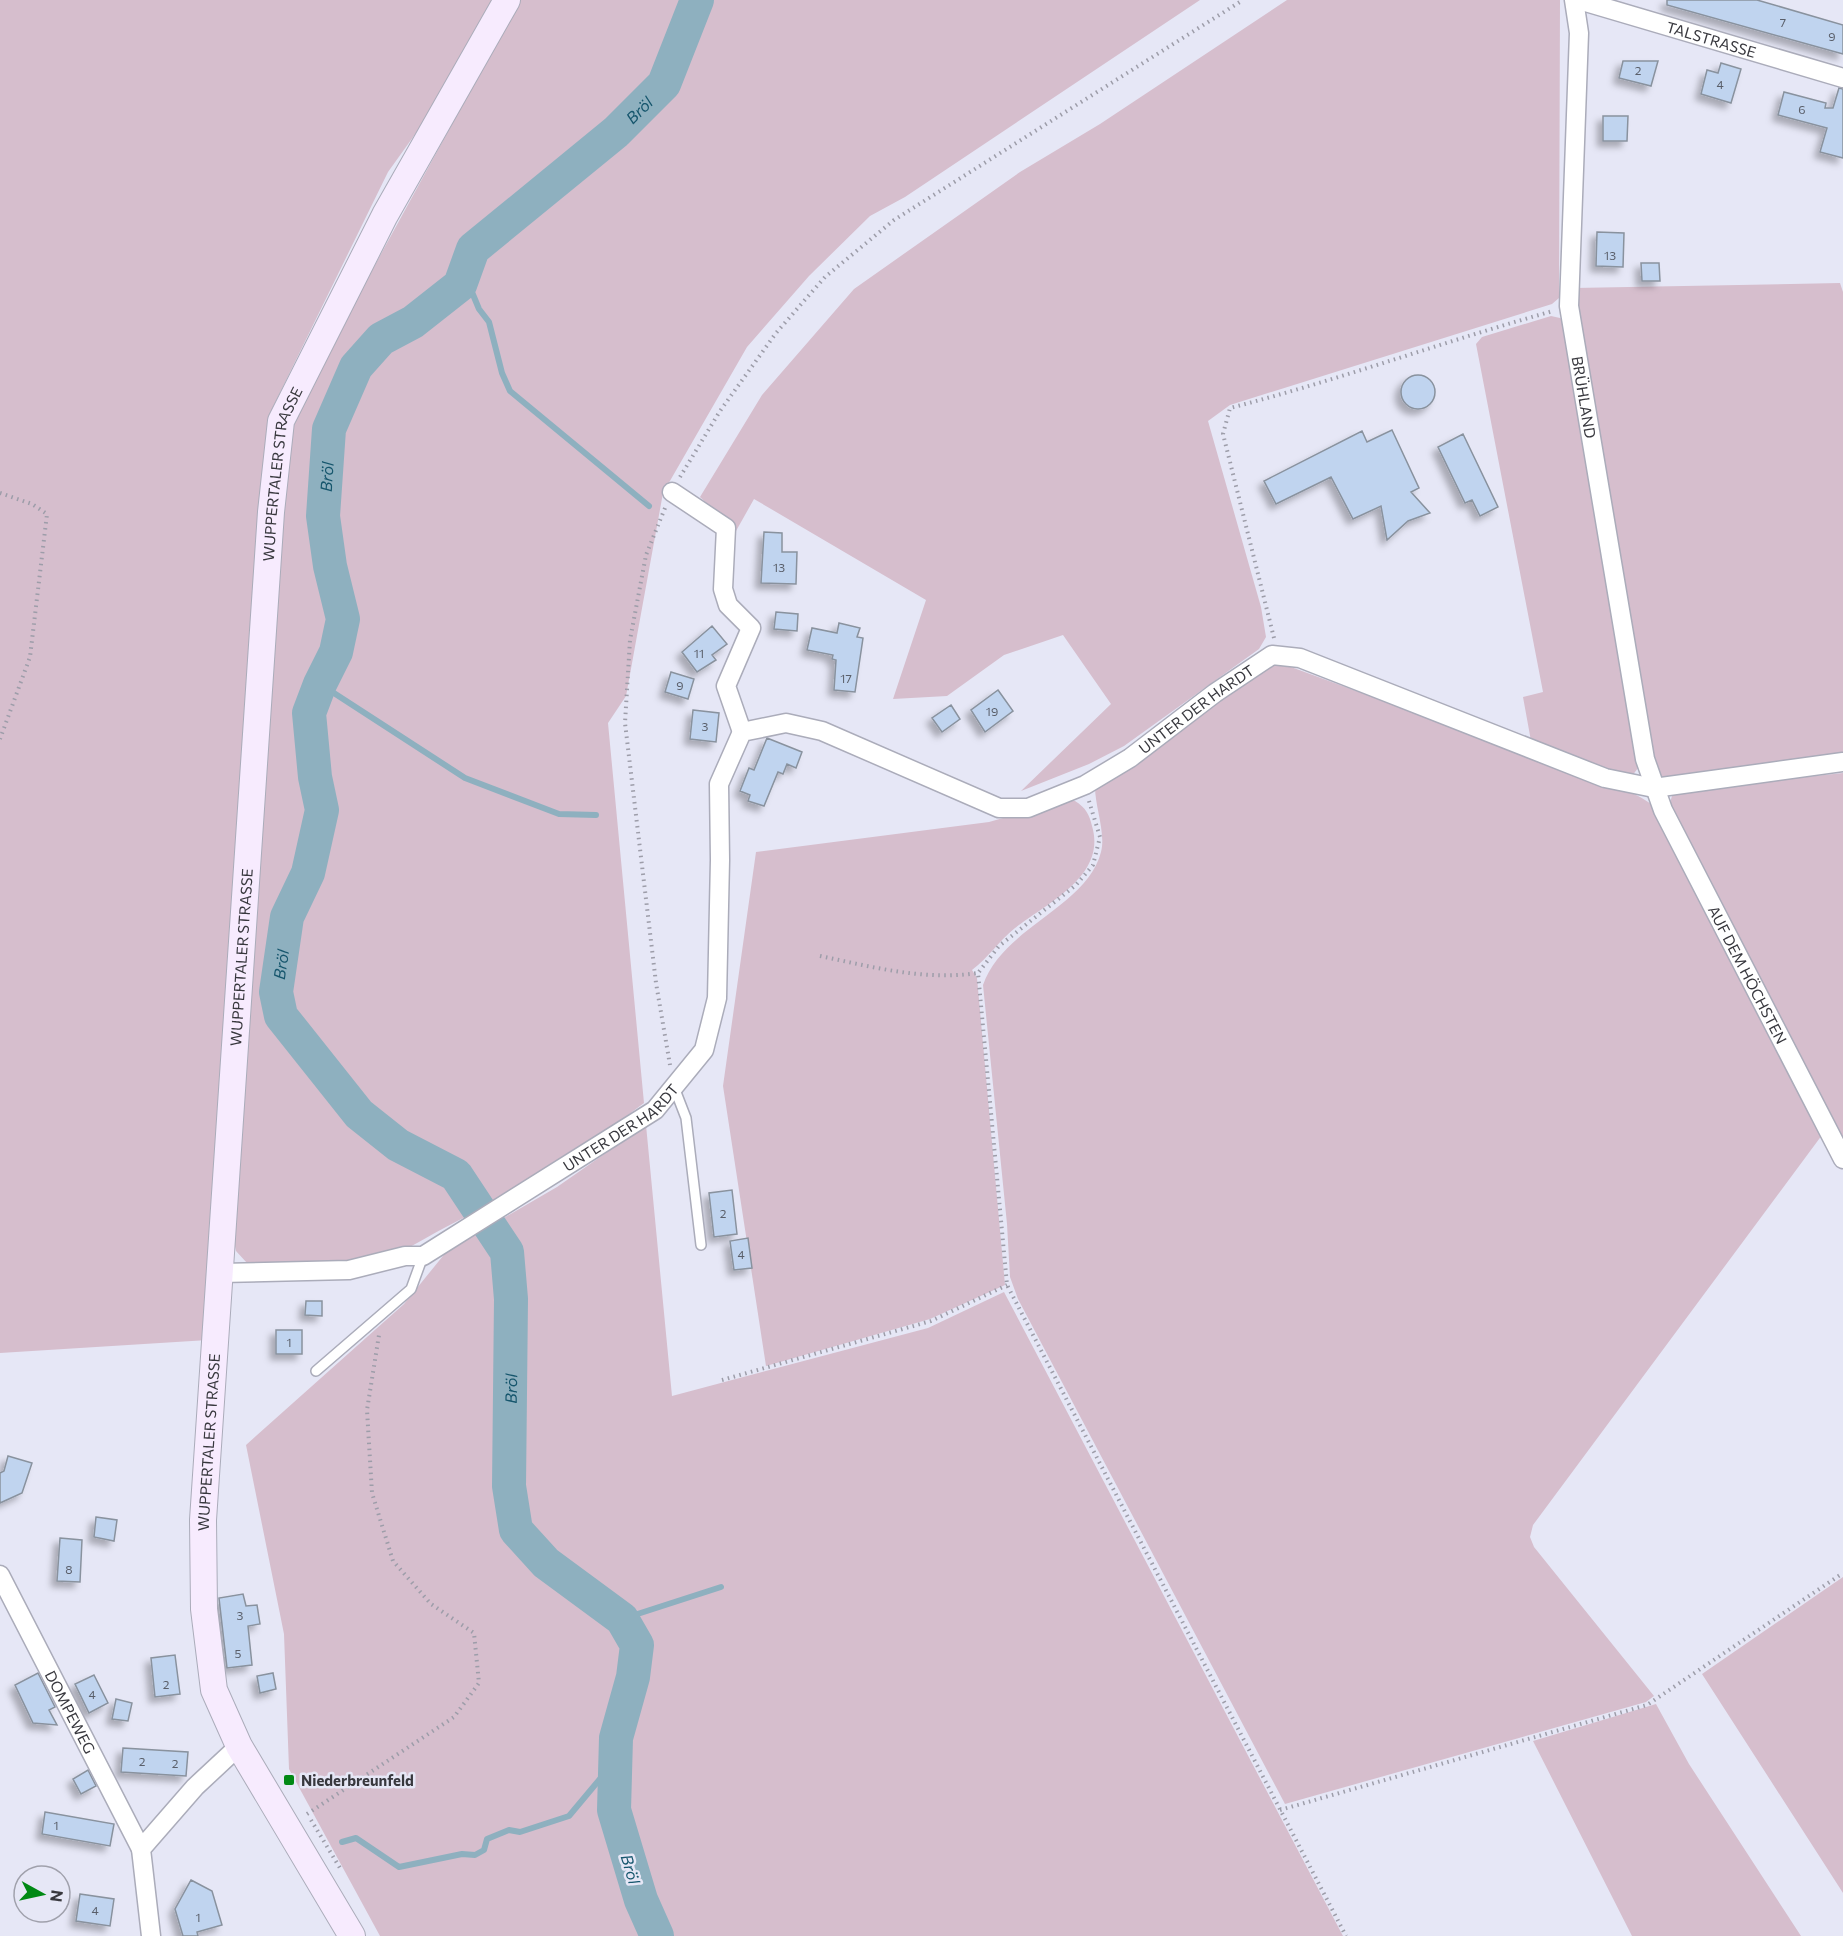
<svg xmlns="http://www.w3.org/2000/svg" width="1843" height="1936" viewBox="0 0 1843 1936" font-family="Commissioner,sans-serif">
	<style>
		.green { fill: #d6becd }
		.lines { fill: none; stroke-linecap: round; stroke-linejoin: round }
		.stream { stroke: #8eb0bf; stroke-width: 6 }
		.river { stroke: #8eb0bf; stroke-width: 34 }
		.building { fill: #c0d4ef; stroke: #89929e; stroke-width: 1.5; filter: url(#shadow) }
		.service-casing { stroke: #abacba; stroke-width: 12 }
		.minor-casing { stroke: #abacba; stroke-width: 21 }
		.secondary-casing { stroke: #abacba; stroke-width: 28 }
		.path { stroke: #9d9da9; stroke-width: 4; stroke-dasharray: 1.5 4.5; stroke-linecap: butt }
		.service { stroke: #fff; stroke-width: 9 }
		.minor { stroke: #fff; stroke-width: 18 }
		.secondary { stroke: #f7ebfe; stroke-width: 26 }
		.poi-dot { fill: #008914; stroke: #e6e7f6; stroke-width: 2 }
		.labels { text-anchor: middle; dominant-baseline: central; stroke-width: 5; stroke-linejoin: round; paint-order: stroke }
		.number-label { font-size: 12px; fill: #5a5f6a }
		.street-label { font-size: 15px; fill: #38383e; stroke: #e6e7f6 }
		.poi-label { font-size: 15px; font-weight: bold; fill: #38383e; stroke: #e6e7f6; text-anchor: start }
		.water-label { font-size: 16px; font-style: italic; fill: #16566d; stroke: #e6e7f6 }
	</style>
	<defs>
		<filter id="shadow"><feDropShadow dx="-5.5" dy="5.5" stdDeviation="3" flood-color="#0004"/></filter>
	</defs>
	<rect width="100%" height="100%" fill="#e6e7f6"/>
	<!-- green -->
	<path class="green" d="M0 0H498L459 73 388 172 268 417 208 1340 0 1353Z
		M520 0H1200L905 197 870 216 809 276 747 347 663 493 626 696 608 723 644 1103C582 1150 516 1191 446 1227 430 1235 411 1248 393 1254 347 1267 295 1266 247 1263L236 1251 232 1232 278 524 293 428 312 380Z
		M1287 0H1560L1559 298 1552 304 1230 405 1208 421 1261 607 1266 637 1259 649 1124 746 1089 764 1021 791 1111 704 1063 635 1004 655 947 696 893 699 926 600 754 499 736 531 700 497 762 395 854 289 1020 172 1100 124Z
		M1840 283 1843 292V759L1671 780 1660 776 1654 771 1574 288Z
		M1551 316 1560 318 1567 323 1639 757 1638 768 1632 776 1622 775 1531 741 1523 697 1543 692 1476 344 1482 337Z
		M1272 664 1291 667 1590 777C1611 788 1634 790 1652 805L1825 1131 1533 1525 1530 1537 1534 1547 1654 1696 1646 1702 1285 1804 1018 1299 1010 1277 1007 1224 983 985C1003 927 1087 907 1101 852 1106 833 1095 807 1095 787Z
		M1843 773V1149L1668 809 1672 796 1677 791Z
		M1062 801H1075C1086 808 1089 814 1092 826 1107 876 1047 903 1015 928 999 941 988 958 972 970L977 978 1005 1285 930 1319 766 1366 723 1086 756 852 989 822Z
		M646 1125 672 1396 928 1328 1004 1292 1343 1936H380L289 1769 284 1634 246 1445 404 1304 447 1251 557 1187Z
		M1843 1577V1893L1702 1674Z
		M1656 1704 1689 1764 1801 1936H1632L1533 1741Z"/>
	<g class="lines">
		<!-- stream -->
		<path class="stream" d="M464 273 479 309 489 322 502 373 510 391 649 506
			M320 684 465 778 559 814 596 815
			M622 1619 721 1587
			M342 1842 356 1838 399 1867 462 1854 475 1855 484 1850 487 1839 509 1830 520 1832 569 1816 615 1761"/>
		<!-- river -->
		<path class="river" id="s1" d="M657 1936 641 1900 614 1810 616 1738 633 1677 637 1645 622 1619 546 1563 516 1530 509 1486 511 1299 507 1252 456 1175 398 1145 359 1114 281 1016 276 992 287 917 308 873 322 810 315 777 309 713 320 684 336 652 343 619 330 566 323 516 329 429 356 367 381 339 413 322 460 285 473 249 616 132 664 84 697 0"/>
	</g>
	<!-- building -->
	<path class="building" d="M1667 0H1757L1843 25V54L1667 5Z
		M1623 61H1658L1651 86 1619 78Z
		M1721 63 1741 69 1731 103 1701 94 1707 70 1718 73Z
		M1839 88 1843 89V158L1820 152 1827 128 1778 115 1784 92 1826 103 1825 108H1833Z
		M1603 116H1628L1627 141H1603Z
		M1597 232 1624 233 1623 267 1596 266Z
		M1641 263H1659L1660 281H1642Z
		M1401 392a17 17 0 1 1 34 0a17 17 0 1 1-34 0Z
		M1392 430 1419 488 1411 492 1430 513 1408 521 1387 540 1381 506 1353 519 1331 477 1276 504 1264 481 1362 431 1367 442Z
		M1463 434 1498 507 1480 516 1472 500 1465 503 1438 447Z
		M764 532 782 533V552H797L796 584 761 583Z
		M776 612 798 614 797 631 774 629Z
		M839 623 860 628 857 637 863 638 855 692 834 690 836 660 832 659 833 655 807 650 812 628 837 633Z
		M712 626 727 644 712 655 716 660 697 672 682 652Z
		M671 672 694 679 688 699 665 692Z
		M998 690 1013 711 985 732 971 710Z
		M951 705 960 719 942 732 932 718Z
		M693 710 719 713 716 742 690 739Z
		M767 738 802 752 796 768 787 764 783 774 778 772 764 806 748 801 750 795 740 791 749 768 754 770Z
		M732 1190 737 1234 714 1237 709 1193Z
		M748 1238 752 1268 734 1270 730 1241Z
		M306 1301H322V1316L305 1315Z
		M276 1330H302V1354H276Z
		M8 1456 32 1463 22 1493 0 1503V1473L4 1471Z
		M96 1517 117 1520 114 1541 94 1537Z
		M60 1538 82 1540 80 1582 57 1581Z
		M243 1594 246 1606 257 1605 260 1624 248 1626 252 1665 227 1668 219 1598Z
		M175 1655 180 1694 155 1697 151 1658Z
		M38 1673 55 1707 49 1710 57 1725 33 1723 15 1685Z
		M273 1673 276 1689 260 1693 257 1676Z
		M94 1675 108 1703 89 1713 75 1684Z
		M116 1699 132 1703 128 1721 112 1719Z
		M123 1748 188 1752 186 1776 121 1772Z
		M88 1770 96 1786 81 1794 73 1779Z
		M45 1812 114 1824 110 1846 42 1834Z
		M191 1880 212 1891 222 1925 197 1932 198 1936H183L175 1909Z
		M80 1894 114 1899 110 1926 76 1921Z"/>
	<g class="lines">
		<!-- service casing -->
		<g class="service-casing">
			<path id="service" d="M674 1087 686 1118 701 1245
				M316 1371 411 1289 423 1256"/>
		</g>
		<!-- minor casing -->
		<g class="minor-casing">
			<g id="minor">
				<path id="s2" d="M1574 0 1579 33 1569 306 1645 759 1663 810 1843 1159"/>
				<path id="s3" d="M1579 0 1843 78"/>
				<path d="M672 492 726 528 723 589 728 605 751 628 726 686 742 732"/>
				<path id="s4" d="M221 1273 349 1270 405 1256H423L655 1110 704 1050 717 998 720 860 719 784 742 732 786 723 822 731 999 808H1028L1085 785 1130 758 1215 693 1272 655 1300 658 1605 778 1654 788 1843 762"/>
				<path id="s5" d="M0 1575 141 1849"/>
				<path d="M151 1936 141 1849 195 1787 239 1746"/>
			</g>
		</g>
		<!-- secondary casing -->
		<g class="secondary-casing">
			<g id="secondary">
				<path id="s6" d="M352 1936 239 1746 214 1690 204 1609 203 1520 271 512 281 421 385 215 507 0"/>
			</g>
		</g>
		<!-- path -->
		<path class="path" d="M680 477 720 411 776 333 825 277 894 220 1243 0
			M0 493 32 504 47 514 30 657 0 739
			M665 508 646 555 630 640 625 723 656 983 670 1065
			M1274 638 1223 434 1230 408C1339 380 1445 341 1553 311
			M1089 801 1100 837 1093 865 1076 885 999 946 978 973 1007 1285 1346 1936
			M820 956C873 967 924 981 978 973
			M722 1380 931 1321 1007 1285
			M1280 1810 1647 1705 1843 1573
			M307 1814 454 1717 479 1683 474 1633 431 1604 393 1561 372 1493 367 1410 379 1335
			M311 1820 340 1868"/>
		<!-- service -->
		<use href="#service" class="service"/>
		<!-- minor -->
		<use href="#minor" class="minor"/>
		<!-- secondary -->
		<use href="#secondary" class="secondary"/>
	</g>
	<!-- markers -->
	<rect class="poi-dot" x="283" y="1774" width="12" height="12" rx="3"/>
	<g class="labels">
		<!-- number labels -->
		<g class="number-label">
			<text x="1783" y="22">7</text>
			<text x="1832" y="36">9</text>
			<text x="1638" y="70">2</text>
			<text x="1720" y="84">4</text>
			<text x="1802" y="109">6</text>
			<text x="1610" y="255">13</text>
			<text x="779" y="567">13</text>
			<text x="699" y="653">11</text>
			<text x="846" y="678">17</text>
			<text x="680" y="685">9</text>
			<text x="992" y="711">19</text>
			<text x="705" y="726">3</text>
			<text x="723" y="1213">2</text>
			<text x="741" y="1254">4</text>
			<text x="289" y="1342">1</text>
			<text x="69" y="1569">8</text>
			<text x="240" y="1615">3</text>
			<text x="238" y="1653">5</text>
			<text x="166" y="1684">2</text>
			<text x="92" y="1694">4</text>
			<text x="142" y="1761">2</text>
			<text x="175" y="1763">2</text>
			<text x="56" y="1825">1</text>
			<text x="95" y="1910">4</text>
			<text x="198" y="1917">1</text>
		</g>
		<!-- street labels -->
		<g class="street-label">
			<text stroke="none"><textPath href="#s3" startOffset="138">TALSTRASSE</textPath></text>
			<text stroke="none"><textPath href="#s2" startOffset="399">BRÜHLAND</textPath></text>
			<text stroke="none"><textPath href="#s6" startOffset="1503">WUPPERTALER STRASSE</textPath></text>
			<text stroke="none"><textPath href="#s4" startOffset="1380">UNTER DER HARDT</textPath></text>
			<text stroke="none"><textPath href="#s6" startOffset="1017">WUPPERTALER STRASSE</textPath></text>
			<text stroke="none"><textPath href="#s2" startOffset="1005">AUF DEM HÖCHSTEN</textPath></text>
			<text stroke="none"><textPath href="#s4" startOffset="440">UNTER DER HARDT</textPath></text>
			<text stroke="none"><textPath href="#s6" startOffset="531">WUPPERTALER STRASSE</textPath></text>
			<text stroke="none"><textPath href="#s5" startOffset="154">DOMPEWEG</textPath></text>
		</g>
		<!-- poi labels -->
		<g class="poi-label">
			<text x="301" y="1780">Niederbreunfeld</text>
		</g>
		<!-- water labels -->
		<g class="water-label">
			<text stroke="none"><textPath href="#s1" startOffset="2142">Bröl</textPath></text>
			<text stroke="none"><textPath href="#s1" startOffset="1638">Bröl</textPath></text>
			<text stroke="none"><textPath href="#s1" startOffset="1134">Bröl</textPath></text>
			<text stroke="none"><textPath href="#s1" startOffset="612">Bröl</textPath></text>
			<text transform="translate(631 1869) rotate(73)">Bröl</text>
		</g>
	</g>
	<!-- north arrow -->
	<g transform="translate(42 1894) rotate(98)"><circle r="28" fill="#e6e7f6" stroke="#a0a1ac" stroke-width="1.5"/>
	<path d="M0-4.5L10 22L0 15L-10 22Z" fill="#008914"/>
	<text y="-9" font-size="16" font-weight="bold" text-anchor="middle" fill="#38383e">N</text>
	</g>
</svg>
